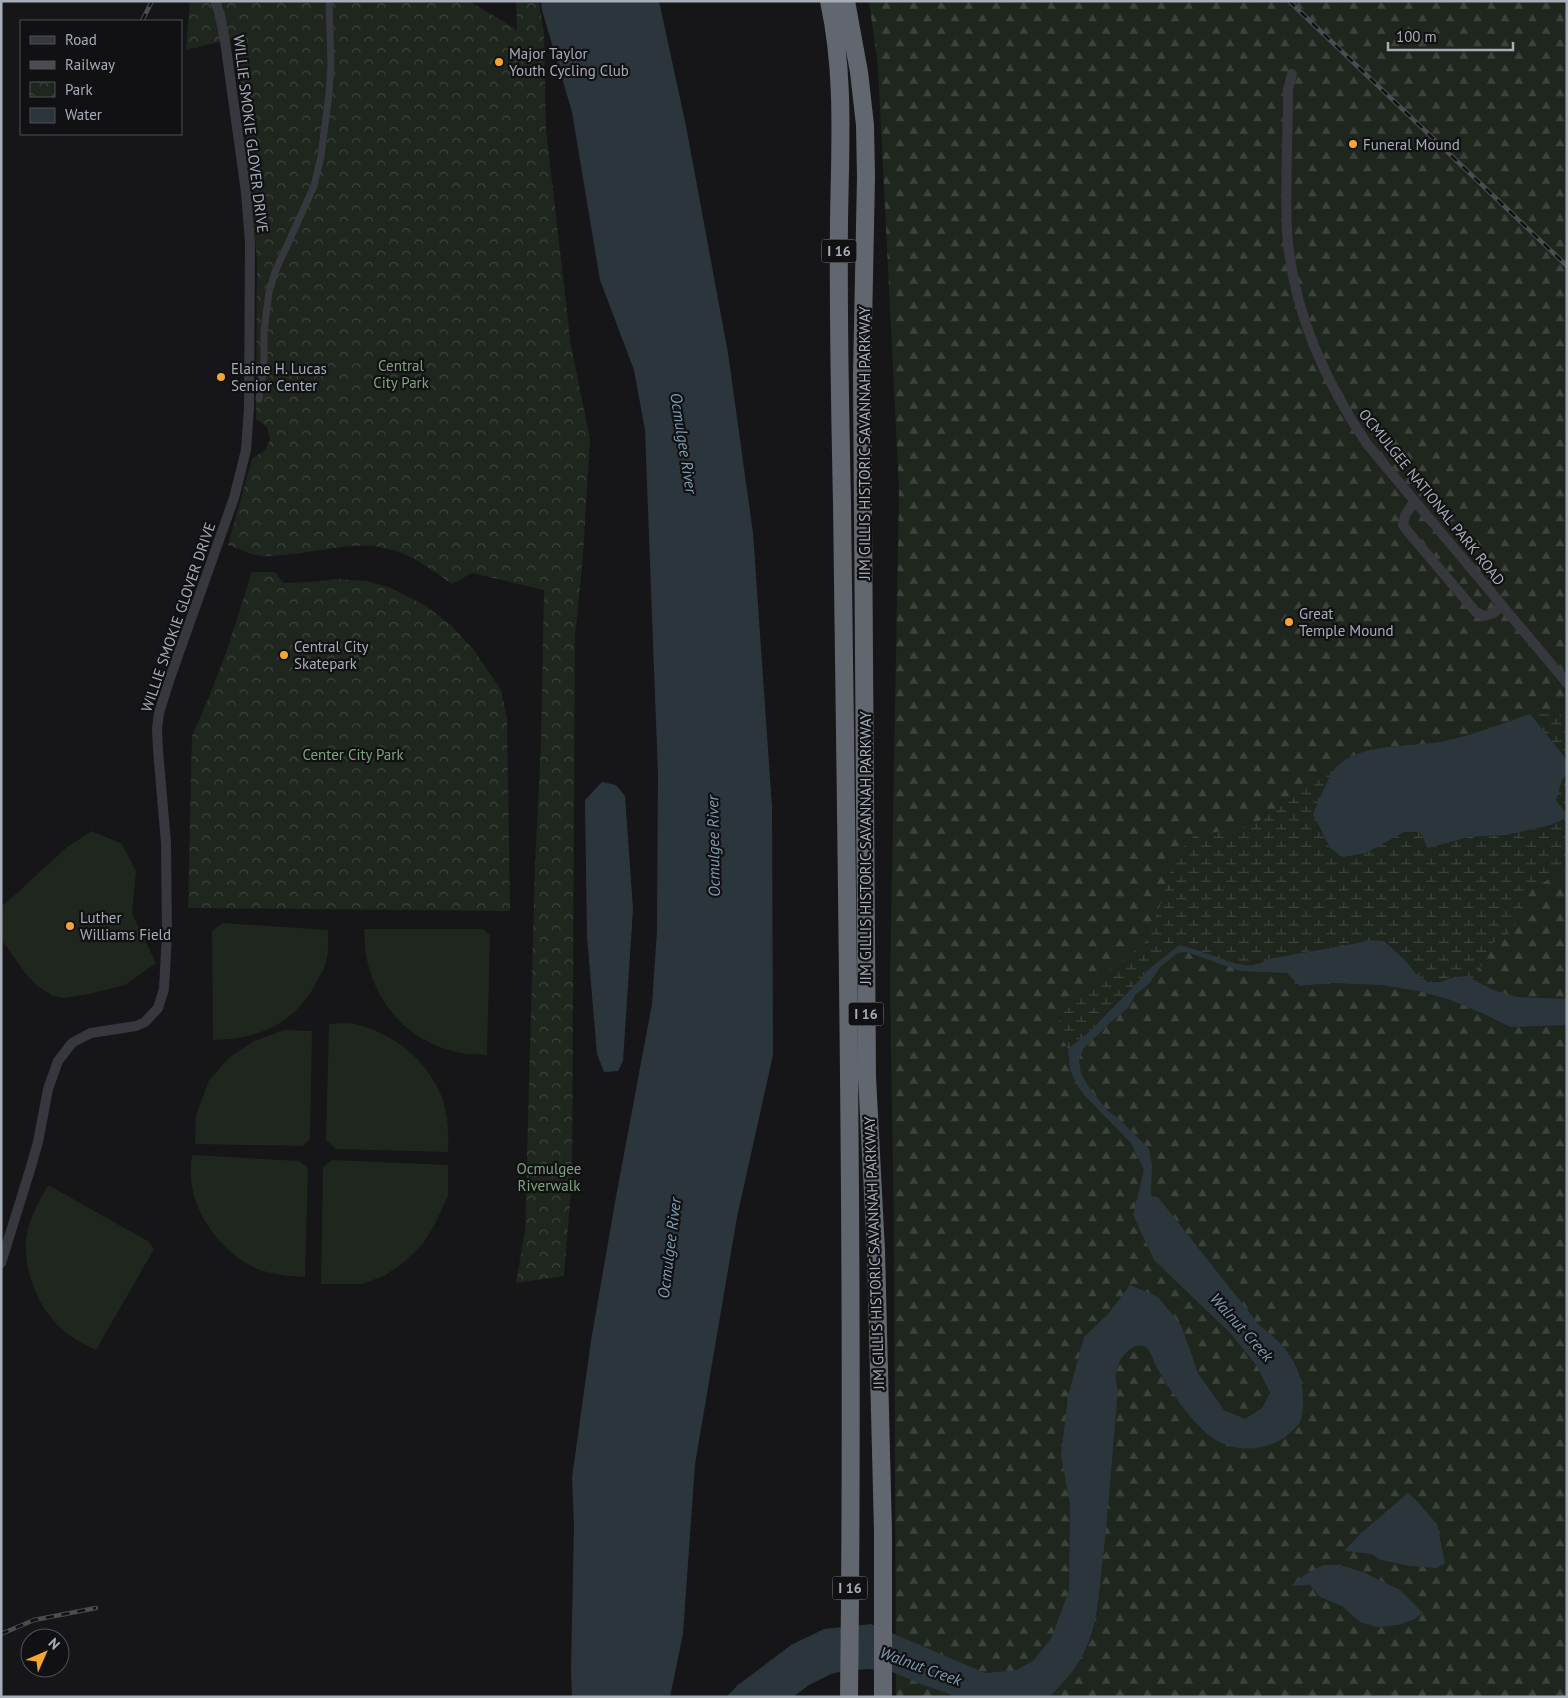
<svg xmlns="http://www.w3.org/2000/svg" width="1568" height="1698" viewBox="0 0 1568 1698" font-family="'PT Sans',sans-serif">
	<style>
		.forest { fill: url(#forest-firs) }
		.wetland { fill: url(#wetland-marsh) }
		.park { fill: url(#park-crowns) }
		.pitch { fill: #1e261e }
		.water { fill: #2b363c }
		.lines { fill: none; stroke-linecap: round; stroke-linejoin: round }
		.pedestrian { stroke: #37383d; stroke-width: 7 }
		.minor { stroke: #37383d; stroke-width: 10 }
		.motorway { stroke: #62666e; stroke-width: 18 }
		.rail-casing { stroke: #4a4c52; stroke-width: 4.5 }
		.rail { stroke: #111113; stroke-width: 2.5; stroke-dasharray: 8; stroke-linecap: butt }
		.poi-dot { fill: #f5a530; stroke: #111113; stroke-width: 2 }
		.labels { text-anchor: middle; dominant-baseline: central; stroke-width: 4.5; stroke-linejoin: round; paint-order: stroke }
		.shield { fill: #111113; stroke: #7a7f86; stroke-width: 1 }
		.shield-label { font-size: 14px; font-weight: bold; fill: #a7aeb8 }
		.poi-label { font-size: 15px; fill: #a7aeb8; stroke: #111113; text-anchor: start }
		.street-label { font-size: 15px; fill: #a7aeb8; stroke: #111113 }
		.park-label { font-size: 15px; fill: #7ea37e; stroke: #111113 }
		.water-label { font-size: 16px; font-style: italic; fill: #7e9eb4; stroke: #111113 }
	</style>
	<defs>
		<pattern id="forest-firs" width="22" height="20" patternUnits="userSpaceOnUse" patternTransform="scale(1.25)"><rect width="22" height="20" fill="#1e261e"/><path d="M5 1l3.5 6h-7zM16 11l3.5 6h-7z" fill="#3c433d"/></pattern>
		<pattern id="wetland-marsh" width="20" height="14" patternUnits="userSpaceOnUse" patternTransform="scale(1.25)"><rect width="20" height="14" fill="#1e261e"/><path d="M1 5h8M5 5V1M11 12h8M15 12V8" fill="none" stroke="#3c433d"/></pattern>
		<pattern id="park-crowns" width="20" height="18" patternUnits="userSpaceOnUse" patternTransform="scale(1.25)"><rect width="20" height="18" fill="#1e261e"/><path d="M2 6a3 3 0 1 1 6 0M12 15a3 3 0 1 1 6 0" fill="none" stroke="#3c433d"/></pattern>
	</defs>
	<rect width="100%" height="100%" fill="#161618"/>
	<!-- forest -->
	<path class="forest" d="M869 1H1567V1697H896L894 1232 890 984 899 490 878 67Z"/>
	<!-- wetland -->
	<path class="wetland" d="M1530 714H1557L1567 719V760Z
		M1335 768 1313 814 1330 848 1366 853 1404 832H1420L1428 848 1468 837 1506 835 1551 825 1567 817V872L1559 873 1528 892 1512 932 1489 945 1485 959 1473 980C1456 970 1444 987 1428 982 1419 979 1413 969 1408 963 1404 958 1390 945 1385 942 1381 940 1374 940 1370 940L1269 959 1256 965H1237L1190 947 1148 970 1138 982 1089 1032 1068 1049 1057 1029 1064 1008 1110 969 1146 943 1164 894 1175 856 1195 835 1250 827Z
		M1567 773V815L1556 800 1562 780Z"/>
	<!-- park -->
	<path class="park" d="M190 1H469L517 30 516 1H539L544 34 546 129 571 346 590 439 583 556 575 636 572 1178 564 1276 516 1283 525 1231 535 865 541 743 544 590 472 573 452 584C429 568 412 554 384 548 351 541 317 553 284 555 276 555 268 557 261 556 249 554 239 549 228 545L252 459 265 450 270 440 267 427 256 419 257 262 248 150 235 38 186 50Z
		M252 572H275L283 583 312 582 336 579 367 581 391 588 426 606 452 626 473 649 501 690 507 718 510 911 188 908 192 736 209 697 227 650Z"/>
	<!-- pitch -->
	<path class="pitch" d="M92 831 122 844 136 871 132 914 156 963 125 985 89 994 64 998 53 996 37 986 26 974 1 939V905L5 904 67 847Z
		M222 923 328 930C328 940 329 952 326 962 325 967 321 974 318 979 298 1022 259 1040 213 1040L212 931Z
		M364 929H483L490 935 487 1055C477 1054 466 1055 456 1052 411 1042 379 1008 368 964 365 953 365 941 364 929Z
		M329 1024C338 1024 350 1022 359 1025 395 1034 427 1061 441 1095 448 1112 449 1133 448 1152L336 1149 326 1140Z
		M284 1030 312 1031 310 1139 303 1146 195 1144 196 1115 209 1080 230 1057 254 1041Z
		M192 1155 299 1161 308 1168 305 1277C290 1276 277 1275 263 1271 227 1259 193 1217 191 1178 190 1171 191 1163 192 1155Z
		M332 1160 448 1165V1196L435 1224 422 1245 403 1263 384 1276 362 1284H321L323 1167Z
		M48 1185 148 1241 154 1249 96 1350C88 1346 79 1342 72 1337 42 1317 23 1275 26 1239 28 1220 39 1202 48 1185Z"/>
	<!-- water -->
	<path class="water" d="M541 1H659L686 126 728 353 753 533 772 807 773 1055 737 1217 695 1464 683 1634 670 1697H572L571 1671 574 1525 572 1478 591 1341 616 1197 652 1004 657 931 658 774 645 430 634 370 600 280 572 112 542 10Z
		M1530 714 1567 760V773L1562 780 1556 800 1567 815V817L1551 825 1506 835 1468 837 1428 848 1420 832H1404L1366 853 1343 857 1330 848 1313 814C1318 803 1329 774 1337 766 1365 741 1416 748 1450 740 1477 733 1504 723 1530 714Z
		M602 782 616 785 625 796 633 909 623 1061 618 1071 604 1072 597 1054 587 936 585 800Z
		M1370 940 1384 941 1407 962 1415 973 1428 982H1441L1454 977 1467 976 1493 990 1518 997 1567 999V1025L1510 1027 1482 1013 1448 999 1418 991 1381 985 1331 983 1300 986 1287 973 1240 971 1187 952 1178 953 1161 966 1149 984 1136 994 1128 1008 1112 1021 1083 1049 1079 1060 1081 1074 1090 1089 1108 1111 1118 1118 1149 1149 1152 1165 1151 1196 1158 1197 1260 1326C1284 1343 1303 1366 1303 1398 1303 1405 1303 1418 1299 1424 1298 1426 1294 1429 1291 1432 1268 1454 1228 1454 1205 1432 1186 1414 1170 1391 1157 1368 1154 1363 1152 1353 1147 1348 1134 1338 1118 1360 1116 1371 1115 1377 1116 1384 1118 1390 1113 1446 1109 1502 1103 1558 1099 1586 1099 1615 1089 1641 1081 1663 1066 1681 1049 1697H958L921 1684 892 1672 868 1669 843 1671 831 1674 809 1685 793 1697H726L738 1685 791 1645 824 1629 871 1624 985 1673 1017 1670 1034 1660 1052 1637 1069 1590 1070 1504 1061 1456 1068 1396 1084 1337 1108 1314 1130 1285 1158 1297 1181 1325 1198 1373 1224 1410 1245 1419 1262 1408 1270 1393 1257 1366 1231 1334 1154 1260 1133 1215 1144 1170 1131 1143 1085 1096 1077 1085 1070 1070 1068 1049 1089 1032 1138 982 1148 970 1179 945C1200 949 1235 968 1255 965 1259 964 1265 961 1269 959L1358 943Z
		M1408 1493 1416 1500 1437 1524 1445 1563 1437 1568 1409 1566 1381 1560 1372 1554 1344 1551 1361 1533Z
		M1323 1565H1340L1363 1572 1400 1590 1423 1613 1413 1620 1398 1625 1377 1627 1360 1622 1342 1606 1320 1597 1310 1585 1291 1586 1306 1574Z"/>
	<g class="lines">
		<!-- pedestrian -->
		<path class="pedestrian" d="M259 399 264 360V331L269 292 275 272 314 186 321 156 329 94 331 64 329 1"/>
		<!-- minor -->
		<path class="minor" d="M1292 74 1288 90C1288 137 1285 184 1287 231 1292 309 1324 380 1367 444L1567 683
			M1414 502 1405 515 1403 525 1409 533 1476 612 1484 616 1494 613 1501 606
			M1 1263 30 1170 38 1142 48 1089 58 1061 72 1043 81 1038 91 1033 136 1026 145 1022 158 1008 164 989 167 934 166 843 158 750 157 729 159 713 170 678 234 498 246 450 249 408 250 243 246 192 225 41 220 15 215 1"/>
		<!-- motorway -->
		<path class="motorway" d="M829 1C845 74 840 148 839 222 838 316 840 410 842 503 847 901 854 1299 849 1697
			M846 1 859 72 865 125 866 177 862 376 867 1077 876 1251 883 1532V1697"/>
		<!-- rail casing -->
		<g class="rail-casing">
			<path id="rail" d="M1289 1 1567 266
				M142 21 152 1
				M1 1634 34 1620 96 1608"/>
		</g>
		<!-- rail -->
		<use href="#rail" class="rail"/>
	</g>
	<!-- markers -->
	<g class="poi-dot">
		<circle cx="499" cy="62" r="5"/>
		<circle cx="1353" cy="144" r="5"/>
		<circle cx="221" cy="377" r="5"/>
		<circle cx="1289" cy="622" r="5"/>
		<circle cx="284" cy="655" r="5"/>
		<circle cx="70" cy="926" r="5"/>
	</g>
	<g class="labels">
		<!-- shield labels -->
		<g class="shield">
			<rect x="821.5" y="239.5" width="35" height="23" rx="4"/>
			<rect x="848.5" y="1002.5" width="35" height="23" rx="4"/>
			<rect x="832.5" y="1576.5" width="35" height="23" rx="4"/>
		</g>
		<g class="shield-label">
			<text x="839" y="251">I 16</text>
			<text x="866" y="1014">I 16</text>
			<text x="850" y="1588">I 16</text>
		</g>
		<!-- poi labels -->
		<g class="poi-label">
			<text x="509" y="53">Major Taylor<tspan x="509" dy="17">Youth Cycling Club</tspan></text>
			<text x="1363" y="144">Funeral Mound</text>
			<text x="231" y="368">Elaine H. Lucas<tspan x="231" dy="17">Senior Center</tspan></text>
			<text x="1299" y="613">Great<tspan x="1299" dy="17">Temple Mound</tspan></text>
			<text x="294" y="646">Central City<tspan x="294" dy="17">Skatepark</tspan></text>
			<text x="80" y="917">Luther<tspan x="80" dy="17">Williams Field</tspan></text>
		</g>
		<!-- street labels -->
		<g class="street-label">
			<text transform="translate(251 134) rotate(83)">WILLIE SMOKIE GLOVER DRIVE</text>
			<text transform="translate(864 443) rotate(-90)">JIM GILLIS HISTORIC SAVANNAH PARKWAY</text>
			<text transform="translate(1432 497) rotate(51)">OCMULGEE NATIONAL PARK ROAD</text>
			<text transform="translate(178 617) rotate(-71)">WILLIE SMOKIE GLOVER DRIVE</text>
			<text transform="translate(865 848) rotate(-90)">JIM GILLIS HISTORIC SAVANNAH PARKWAY</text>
			<text transform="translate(874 1253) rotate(-92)">JIM GILLIS HISTORIC SAVANNAH PARKWAY</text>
		</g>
		<!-- park labels -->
		<g class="park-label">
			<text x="401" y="365">Central<tspan x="401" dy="17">City Park</tspan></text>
			<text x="353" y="754">Center City Park</text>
			<text x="549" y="1168">Ocmulgee<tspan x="549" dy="17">Riverwalk</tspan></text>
		</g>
		<!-- water labels -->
		<g class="water-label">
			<text transform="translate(684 443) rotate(81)">Ocmulgee River</text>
			<text transform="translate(713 846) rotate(-91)">Ocmulgee River</text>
			<text transform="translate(669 1248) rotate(-83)">Ocmulgee River</text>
			<text transform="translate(1242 1327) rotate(48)">Walnut Creek</text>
			<text transform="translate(921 1666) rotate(20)">Walnut Creek</text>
		</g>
	</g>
	<!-- border -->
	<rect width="1568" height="1698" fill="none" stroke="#a7aeb8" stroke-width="5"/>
	<!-- legend -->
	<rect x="20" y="20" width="162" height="115" fill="#111113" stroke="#4d5055"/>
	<rect x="30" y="36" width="25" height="8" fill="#37383d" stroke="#4d5055"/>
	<text x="65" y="45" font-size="15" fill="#a7aeb8">Road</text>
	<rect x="30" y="61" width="25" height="8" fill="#4a4c52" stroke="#4d5055"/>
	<text x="65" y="70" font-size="15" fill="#a7aeb8">Railway</text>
	<rect x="30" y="82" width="25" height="15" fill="url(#park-crowns)" stroke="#4d5055"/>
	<text x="65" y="95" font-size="15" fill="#a7aeb8">Park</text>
	<rect x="30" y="108" width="25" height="15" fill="#2b363c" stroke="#4d5055"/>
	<text x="65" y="120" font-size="15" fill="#a7aeb8">Water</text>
	<!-- north arrow -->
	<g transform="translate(45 1653) rotate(45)"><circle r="24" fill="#111113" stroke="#4d5055"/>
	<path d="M0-4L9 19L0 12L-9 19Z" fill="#f5a530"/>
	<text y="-8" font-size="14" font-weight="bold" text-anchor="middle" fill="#a7aeb8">N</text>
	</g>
	<!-- scale -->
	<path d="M1388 42v8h125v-8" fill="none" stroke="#a7aeb8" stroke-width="2.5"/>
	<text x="1396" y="42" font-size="15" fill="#a7aeb8" stroke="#111113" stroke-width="4" paint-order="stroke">100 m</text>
</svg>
